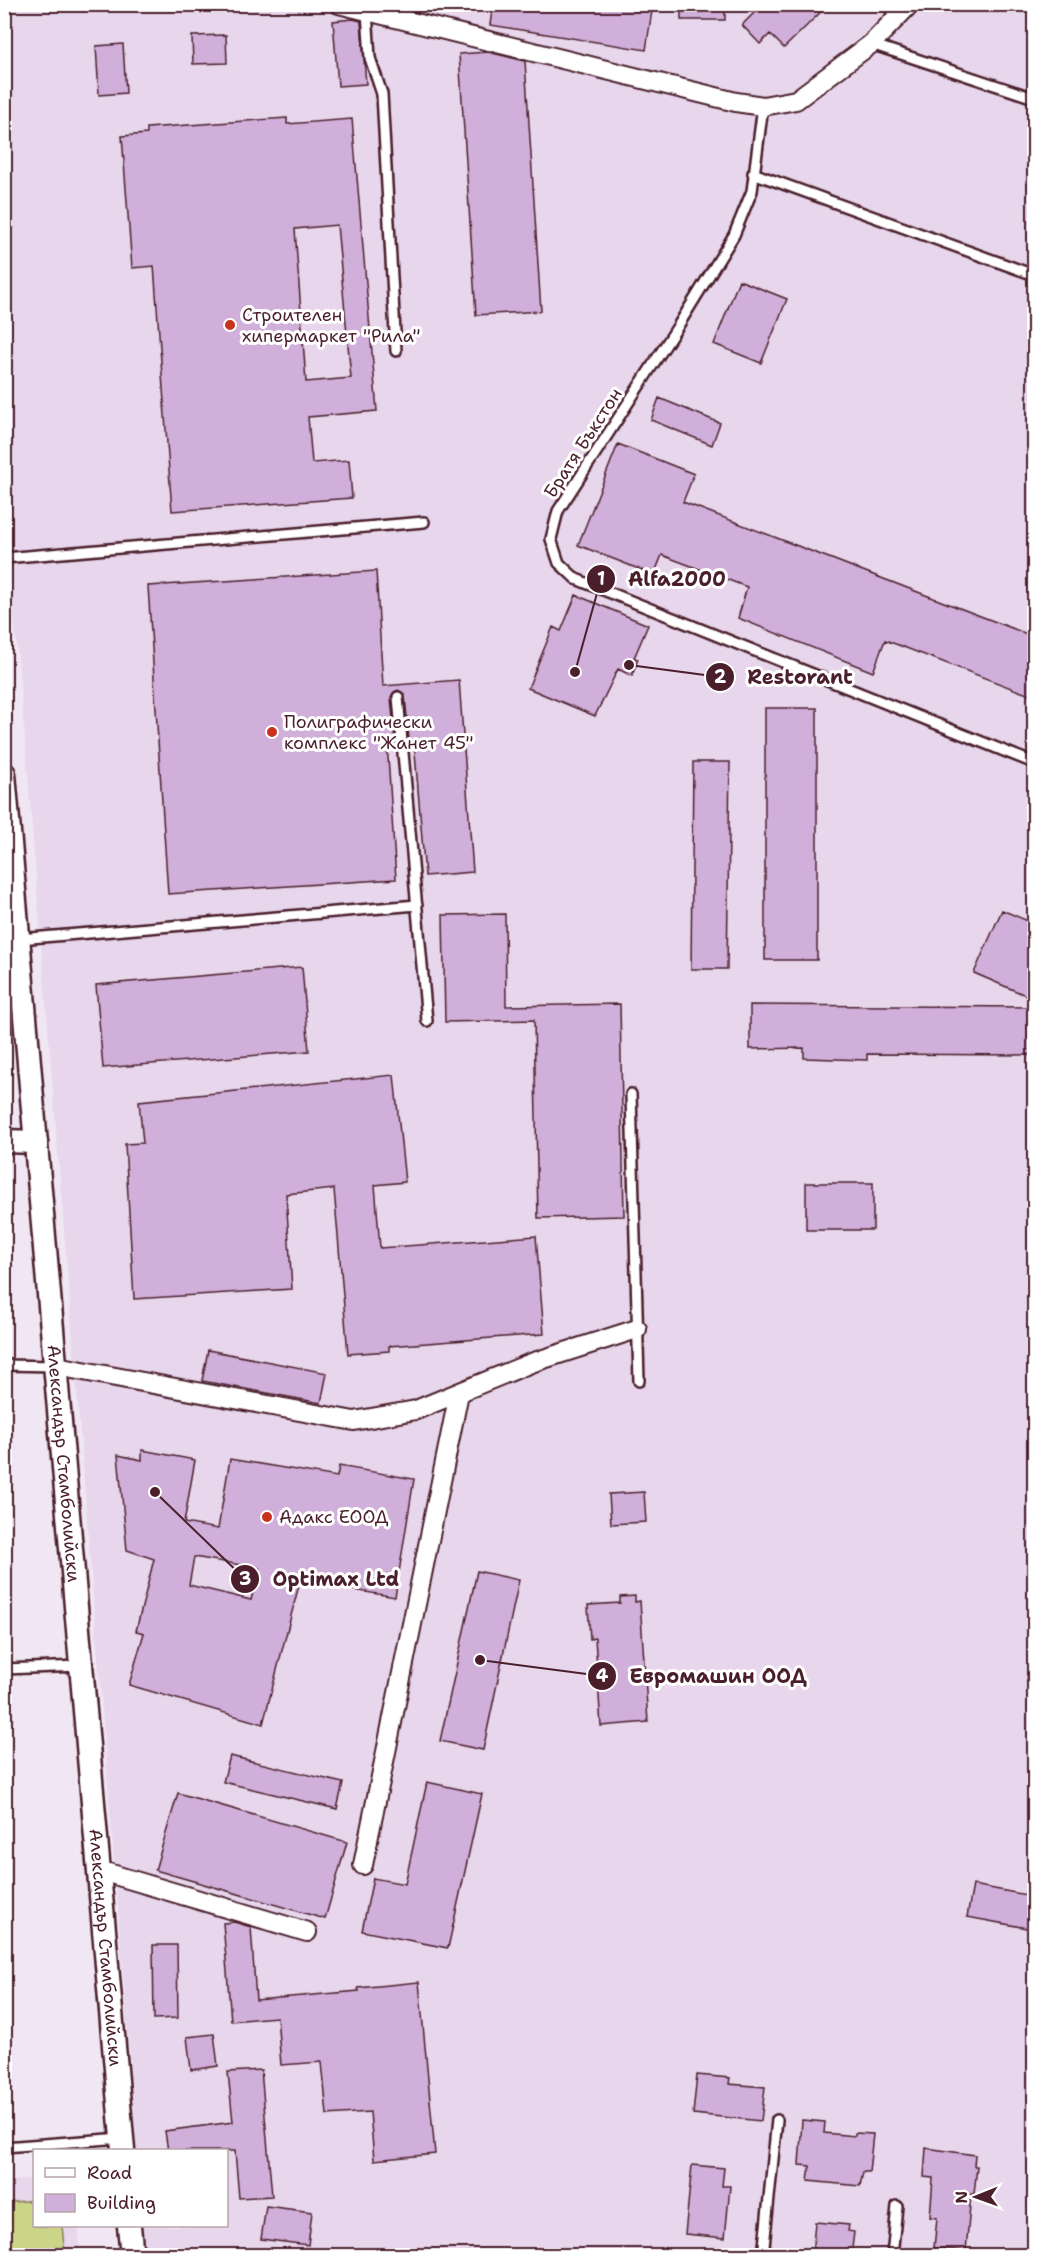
<svg xmlns="http://www.w3.org/2000/svg" width="1039" height="2260" viewBox="0 0 1039 2260" font-family="'Shantell Sans',sans-serif">
	<style>
		.built { fill: #e7d6ec }
		.green { fill: #cad588; stroke: #8a7a5a; stroke-width: 1.5 }
		.building { fill: #d0afda; stroke: #4a1f2b; stroke-width: 1.5; fill-rule: evenodd }
		.lines { fill: none; stroke-linecap: round; stroke-linejoin: round }
		.service-casing { stroke: #4a1f2b; stroke-width: 14 }
		.minor-casing { stroke: #4a1f2b; stroke-width: 22 }
		.tertiary-casing { stroke: #4a1f2b; stroke-width: 27 }
		.service { stroke: #fff; stroke-width: 9 }
		.minor { stroke: #fff; stroke-width: 18 }
		.tertiary { stroke: #fff; stroke-width: 22 }
		.poi-dot { fill: #c8321e; stroke: #fff; stroke-width: 2 }
		.labels { text-anchor: middle; dominant-baseline: central; stroke-width: 6; stroke-linejoin: round; paint-order: stroke }
		.poi-label { font-size: 18px; fill: #4a1f2b; stroke: #fff; text-anchor: start }
		.street-label { font-size: 18px; fill: #4a1f2b; stroke: #fff }
		.leader { fill: none; stroke: #4a1f2b; stroke-width: 2 }
		.callout-dot { fill: #4a1f2b; stroke: #fff; stroke-width: 2 }
		.mark-label { font-size: 18px; text-anchor: middle; font-weight: bold; fill: #fff }
		.callout-label { font-size: 20px; text-anchor: middle; font-weight: bold; fill: #4a1f2b; stroke: #fff; stroke-width: 6; stroke-linejoin: round; paint-order: stroke }
	</style>
	<rect width="100%" height="100%" fill="#f1e7f4"/>
	<filter id="ink" filterUnits="userSpaceOnUse"><feTurbulence type="fractalNoise" baseFrequency=".0167" numOctaves="2"/><feDisplacementMap in="SourceGraphic" scale="12" xChannelSelector="R" yChannelSelector="G"/><feConvolveMatrix kernelMatrix="1 2 1 2 8 2 1 2 1" color-interpolation-filters="sRGB"/></filter>
	<g filter="url(#ink)">
		<!-- built -->
		<path class="built" d="M420 4 454 11 455 4 1034 5V2255H145L143 2226H226V2150H137L25 738 5 516 4 5Z
			M34 2179V2226H78L81 2255H5L4 2181Z"/>
		<!-- green -->
		<path class="green" d="M34 2200V2226H62L65 2255H5V2203Z"/>
		<!-- building -->
		<path class="building" d="M493 4H653L646 50 490 25Z
			M681 4H725V20H681Z
			M763 4H829L784 48 770 34 760 44 742 25Z
			M353 19 361 21 366 84 338 86 333 21Z
			M226 35 227 63 193 64 192 36Z
			M123 44 126 93 99 95 96 46Z
			M488 52 525 61 541 311 476 315 459 54Z
			M287 118V124L352 119 377 411 308 417 312 463 349 460 352 498 172 511 154 266 132 268 122 136 147 134V128ZM337 225 351 378 306 382 295 229Z
			M739 280 787 299 761 363 714 344Z
			M659 398 720 423 712 445 651 420Z
			M618 444 694 474 683 502 1035 637V697L885 640 873 672 738 618 747 587 662 555 654 575 578 545Z
			M376 571 383 686 459 680 473 872 425 876 414 740H409L405 696 403 693 398 690 394 692 391 697 395 741 387 742 396 879 168 894 148 586Z
			M576 595 648 625 634 658 638 659 632 676 618 669 595 716 528 688 553 627 561 631Z
			M765 708H817V960H765Z
			M693 762H730L727 969H691Z
			M1002 910 1035 924V988L1030 997 974 973Z
			M505 914 506 1006 620 1004 624 1216 538 1218 534 1020 445 1022 443 915Z
			M302 967 309 1051 103 1068 96 985Z
			M750 1005 1035 1007V1055L867 1054V1060L804 1058V1048L750 1049Z
			M394 1075 405 1182 375 1185 380 1248 536 1236 544 1334 389 1346V1351L348 1354 334 1189 286 1194 292 1289 134 1299 125 1144 143 1143 139 1101Z
			M806 1183H873V1230H806Z
			M208 1350 327 1373 321 1403 202 1381Z
			M142 1450 195 1460 184 1523 218 1529 230 1459 337 1477 339 1466 414 1479 395 1597 300 1581 263 1724 129 1685 144 1633 136 1631 154 1559 127 1550 118 1455 142 1460ZM194 1557 259 1568 251 1600 189 1585Z
			M644 1492 646 1522 611 1524 609 1494Z
			M477 1571 519 1580 483 1750 440 1741Z
			M635 1596V1602L640 1601 648 1722 601 1726 595 1638 590 1639 588 1605 620 1603V1597Z
			M230 1756 343 1783 337 1809 223 1782Z
			M427 1782 482 1794 448 1948 362 1931 373 1878 405 1884Z
			M178 1793 347 1842 325 1919 155 1870Z
			M973 1885 1032 1896 1027 1928 967 1917Z
			M234 1922 251 1927 256 2000 359 1991 358 1988 419 1982 435 2154 374 2160 370 2112 327 2115 322 2062 281 2065 277 2017 231 2021 223 1923Z
			M153 1945H177L178 2018 154 2019Z
			M214 2034 218 2066 191 2070 187 2037Z
			M261 2070 272 2196 239 2198 235 2151H168L165 2131 233 2122 228 2072Z
			M697 2075 730 2078 729 2084 765 2087 761 2121 693 2114Z
			M802 2120 825 2122 824 2133 855 2136V2133L873 2134 869 2172H863L860 2186 808 2181 810 2166 799 2165Z
			M926 2148 975 2155 974 2166H977L974 2194H971L966 2251 934 2248 937 2218 930 2217 933 2178 924 2177Z
			M692 2165 724 2168 722 2186H730L725 2238 685 2234Z
			M266 2206 312 2212 308 2245 261 2239Z
			M815 2222 849 2225 848 2231 854 2232 851 2256H812Z"/>
		<g class="lines">
			<!-- service casing -->
			<g class="service-casing">
				<path id="service" d="M886 4 897 17
					M367 11 370 58 382 94 396 351
					M871 44 1034 98
					M763 106 752 191 734 235 678 326 558 511 551 539 559 563 576 579 1034 763
					M753 173 1034 275
					M4 558 424 522
					M398 697 427 1021
					M19 939 417 905
					M631 1094 639 1381
					M4 1365 56 1366
					M4 1669 80 1666
					M4 2147 122 2138
					M763 2256 777 2120
					M892 2256 897 2206"/>
			</g>
			<!-- minor casing -->
			<g class="minor-casing">
				<path id="minor" d="M339 4 736 102 763 106 796 100 871 44 910 4
					M56 1366 354 1421 416 1410 531 1363 637 1329
					M363 1865 459 1393
					M98 1870 307 1932"/>
			</g>
			<!-- tertiary casing -->
			<g class="tertiary-casing">
				<g id="tertiary">
					<path id="s1" d="M4 774 123 2150"/>
					<path d="M4 1141 36 1142"/>
					<path d="M129 2226 132 2256"/>
				</g>
			</g>
			<!-- service -->
			<use href="#service" class="service"/>
			<!-- minor -->
			<use href="#minor" class="minor"/>
			<!-- tertiary -->
			<use href="#tertiary" class="tertiary"/>
		</g>
	</g>
	<!-- markers -->
	<g class="poi-dot">
		<circle cx="230" cy="325" r="6"/>
		<circle cx="272" cy="732" r="6"/>
		<circle cx="267" cy="1517" r="6"/>
	</g>
	<g class="labels">
		<!-- poi labels -->
		<g class="poi-label">
			<text x="242" y="315">Строителен<tspan x="242" dy="21">хипермаркет "Рила"</tspan></text>
			<text x="284" y="722">Полиграфически<tspan x="284" dy="21">комплекс "Жанет 45"</tspan></text>
			<text x="279" y="1517">Адакс ЕООД</text>
		</g>
		<!-- street labels -->
		<g class="street-label">
			<text transform="translate(583 443) rotate(-57)">Братя Бъкстон</text>
			<text stroke="none"><textPath href="#s1" startOffset="692">Александър Стамболийски</textPath></text>
			<text stroke="none"><textPath href="#s1" startOffset="1178">Александър Стамболийски</textPath></text>
		</g>
	</g>
	<!-- callouts -->
	<path class="leader" d="M575 672L601 579M629 665L720 677M155 1492L245 1579M480 1660L602 1676"/>
	<g class="callout-dot">
		<circle cx="575" cy="672" r="6"/>
		<circle cx="629" cy="665" r="6"/>
		<circle cx="155" cy="1492" r="6"/>
		<circle cx="480" cy="1660" r="6"/>
		<circle cx="601" cy="579" r="15"/>
		<circle cx="720" cy="677" r="15"/>
		<circle cx="245" cy="1579" r="15"/>
		<circle cx="602" cy="1676" r="15"/>
	</g>
	<g class="mark-label">
		<text x="601" y="585">1</text>
		<text x="720" y="683">2</text>
		<text x="245" y="1585">3</text>
		<text x="602" y="1682">4</text>
	</g>
	<g class="callout-label">
		<text x="677" y="586">Alfa2000</text>
		<text x="800" y="684">Restorant</text>
		<text x="336" y="1586">Optimax Ltd</text>
		<text x="718" y="1683">Евромашин ООД</text>
	</g>
	<!-- margin -->
	<rect width="1039" height="2260" fill="none" stroke="#fff" stroke-width="24"/>
	<rect x="12" y="12" width="1015" height="2236" fill="none" stroke="#4a1f2b" stroke-width="2" filter="url(#ink)"/>
	<!-- legend -->
	<rect x="33" y="2149" width="195" height="78" fill="#ffffff" stroke="#b7a5aa" stroke-width="1.5"/>
	<rect x="45" y="2168" width="30" height="9" fill="#ffffff" stroke="#b7a5aa" stroke-width="1.5"/>
	<text x="87" y="2179" font-size="18" fill="#4a1f2b">Road</text>
	<rect x="45" y="2194" width="30" height="18" fill="#d0afda" stroke="#b7a5aa" stroke-width="1.5"/>
	<text x="87" y="2209" font-size="18" fill="#4a1f2b">Building</text>
	<!-- north arrow -->
	<g transform="translate(976 2197) rotate(269)" stroke="#ffffff" stroke-width="4.5" paint-order="stroke">
	<path d="M0-4.5L10 22L0 15L-10 22Z" fill="#4a1f2b"/>
	<text y="-9" font-size="16" font-weight="bold" text-anchor="middle" fill="#4a1f2b">N</text>
	</g>
</svg>
